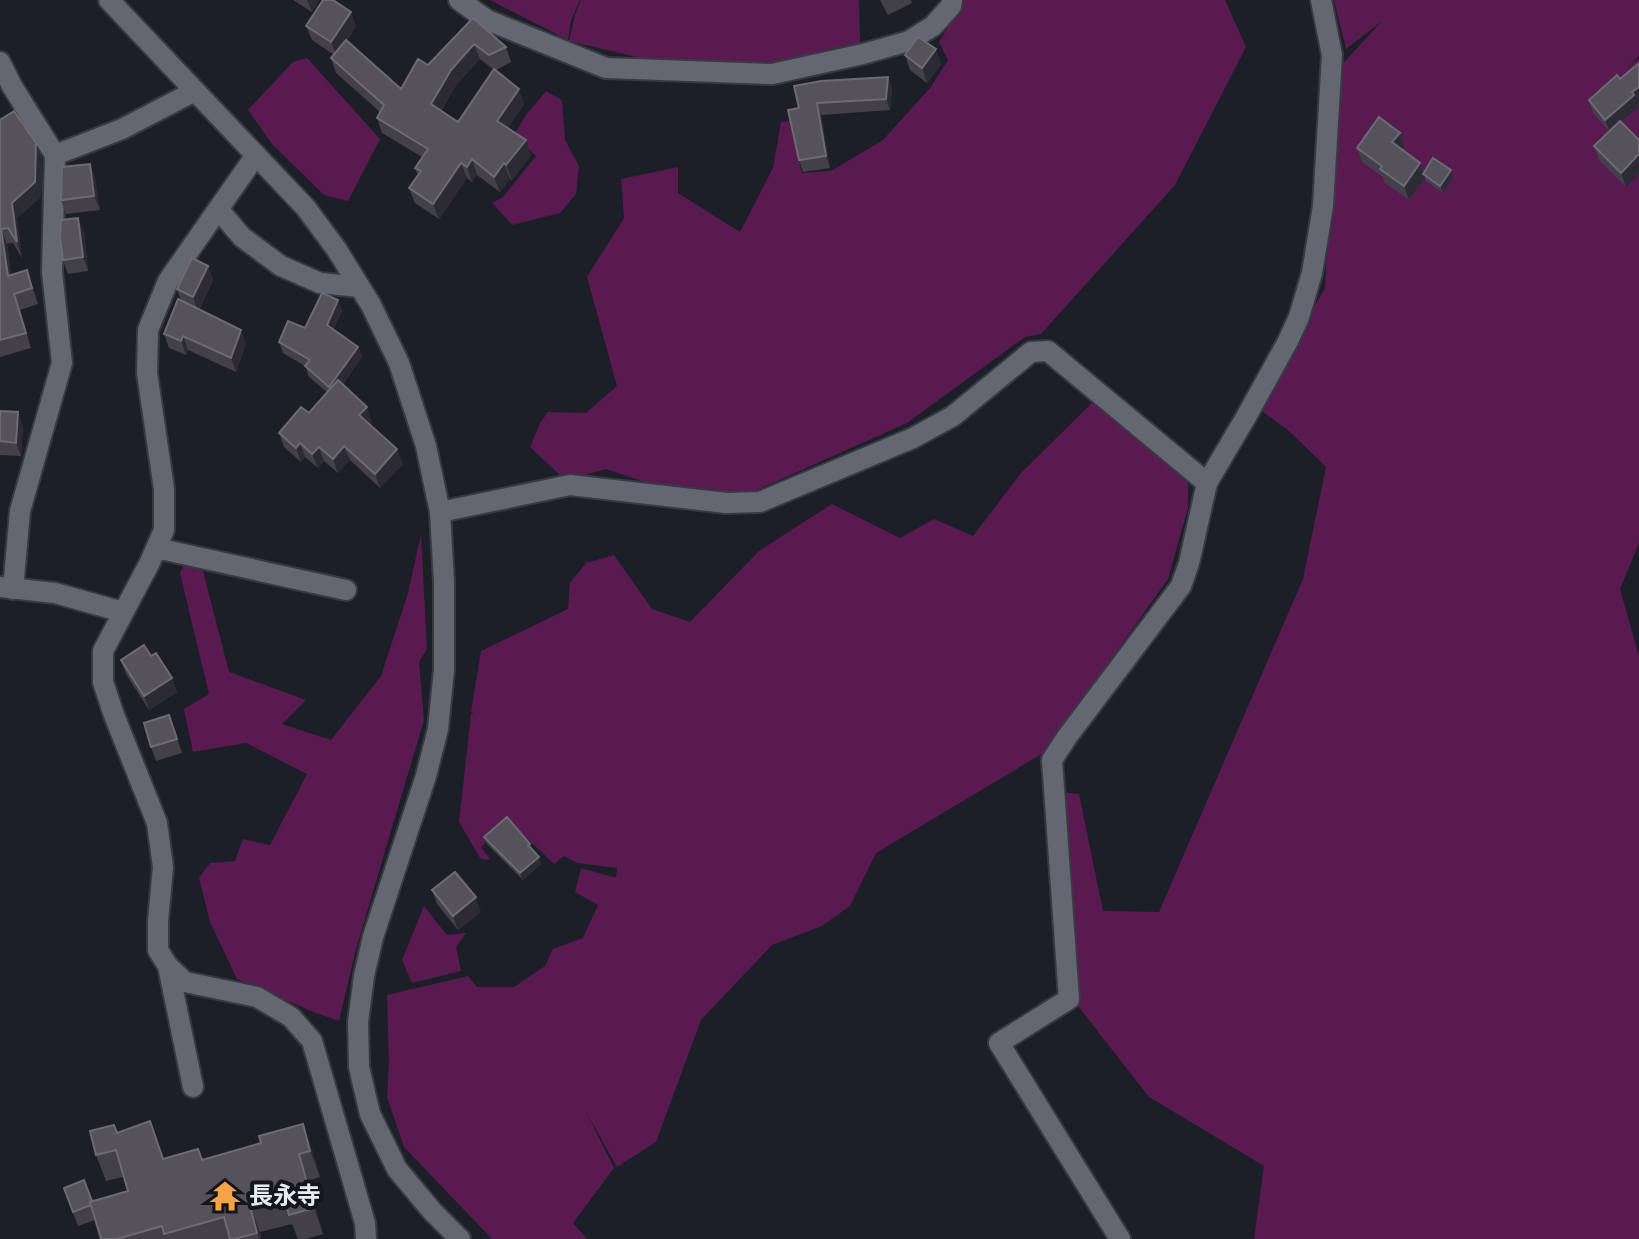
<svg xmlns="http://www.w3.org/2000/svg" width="1639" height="1239" viewBox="0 0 1639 1239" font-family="'Roboto Condensed','Noto Sans JP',sans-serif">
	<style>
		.green { fill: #591a50 }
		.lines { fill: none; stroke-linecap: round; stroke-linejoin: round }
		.minor-casing { stroke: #383a42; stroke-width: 24 }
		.tertiary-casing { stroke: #383a42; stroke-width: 24 }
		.minor { stroke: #646772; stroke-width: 20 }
		.tertiary { stroke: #646772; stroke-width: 20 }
		.wall { fill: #43404a; fill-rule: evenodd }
		.shaded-wall { fill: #2c2b35 }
		.building { fill: #55525c; stroke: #6c6a73; stroke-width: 2 }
		.labels { text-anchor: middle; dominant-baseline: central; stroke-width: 8; stroke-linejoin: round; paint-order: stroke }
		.poi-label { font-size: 24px; font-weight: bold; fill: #e8eaf1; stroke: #13161e; text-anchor: start }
	</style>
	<rect width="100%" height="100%" fill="#1c1f28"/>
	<!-- green -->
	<path class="green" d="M490 0H580L571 21 568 40Z
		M581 0H859L860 43 801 68 703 73 569 41 575 15Z
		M964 0H1225L1246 47 1175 185 1041 334 1025 337 907 423 757 490 683 495 606 469 565 480 530 447 540 423 548 412 586 413 617 386 587 277 624 218 621 179 678 167V193L740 232 773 168 781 122 789 121 802 173 831 171 883 140 930 88 948 60 939 42Z
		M1334 0H1639V56L1626 69 1639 58V543L1620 589 1639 656V1239H1254L1264 1166 1149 1097 1078 1006 1062 792 1079 794 1103 911 1159 912 1303 579 1326 467 1288 430 1259 409 1275 376 1325 288 1336 71 1382 21 1346 49Z
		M307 58 380 139 348 201 324 195 272 144 248 110 293 62Z
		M546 91 562 100 565 140 579 166 576 194 560 213 512 225 492 203 503 197 536 156 514 135 526 115Z
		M1095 400 1188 482V508L1168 579 1045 752 876 853 850 906 822 926 772 945 701 1020 656 1142 617 1167 585 1110 614 1168 573 1223 587 1239H492L404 1147 387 1097 389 1063 387 995 468 976 477 987H514L545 966 553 949 583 938 598 905 575 892 581 868 616 878 617 868 577 863 564 856 554 864 509 821 481 847 490 859 486 860 480 858 459 822 471 714H474L471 712 481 651 568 609 570 583 586 563 614 555 652 609 690 622 759 551 832 504 900 538 934 519 973 536 1021 473Z
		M421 534 427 649 419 662 424 720 356 949 339 1021 316 1013 237 979 210 922 199 878 210 863 235 861 243 839 270 845 307 774 246 743 193 752 184 709 209 694 180 573 185 563 202 567 229 672 306 700 282 724 331 740 381 676 408 593Z
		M424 906 447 935 466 933 456 947 461 971 412 983 402 960Z"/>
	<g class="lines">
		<!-- minor casing -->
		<g class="minor-casing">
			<path id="minor" d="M459 0 487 20 606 68 772 74 863 54 909 41 933 26 951 6 952 0
				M0 62 12 86 55 155 52 272 62 363 20 511 13 589
				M55 155 122 129 195 91
				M256 155 168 281 148 330 147 373 164 489V530L150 562 103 651V682L114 715 157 823 163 867 158 921V950L168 966 185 982 257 997 291 1017 312 1041 365 1223 366 1239
				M218 209 242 237 281 266 320 283 360 287
				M440 512 570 485 726 503 760 502 913 438 953 416 1031 352 1048 351 1207 483 1246 417 1288 341 1299 317 1312 273 1323 206 1332 55 1321 0
				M156 548 346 590
				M168 966 193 1087
				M1120 1239 999 1043 1069 999 1052 760 1067 737 1181 586 1189 563 1207 483"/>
		</g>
		<!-- tertiary casing -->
		<g class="tertiary-casing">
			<path id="tertiary" d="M109 0 306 208 337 250 371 305 399 363 426 446 440 512 444 582V670L438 729 426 776 373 937 364 976 358 1022 359 1067 370 1114 397 1169 432 1211 460 1239
				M0 587 55 593 123 612"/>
		</g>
		<!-- minor -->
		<use href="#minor" class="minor"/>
		<!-- tertiary -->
		<use href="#tertiary" class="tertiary"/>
	</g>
	<!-- wall -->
	<path class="wall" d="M293 0H319L312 12Z
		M880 0H911L912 3 888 15Z
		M473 18 506 47 511 62 496 70 524 104 508 128 531 155 512 180 510 179 500 192 477 175 472 182 467 178 439 219 415 203 409 188 418 176 415 168 422 157 382 133 377 118 380 112 336 73 331 58 334 55 312 40 306 26H356L347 41 401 89 428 65ZM480 59 494 70 458 122 441 111 456 85Z
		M905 55 941 64 927 83 910 70Z
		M888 77 892 89 890 110 821 115 830 168 803 172 799 160V108Z
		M1589 100 1638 104 1639 107 1621 123 1626 187 1599 160 1594 146 1609 131 1593 113Z
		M0 120 36 143 42 159 41 197 17 218 22 258 13 243 7 244 11 275 27 270 38 304 20 310 31 348 0 357Z
		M1400 133 1405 147 1403 150 1424 173 1451 170 1453 177 1443 193 1426 181 1425 178 1409 200 1385 183 1383 177 1362 162 1357 148Z
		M90 164 95 178 100 210 66 214 61 200Z
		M84 232 88 271 68 274 63 260Z
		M208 266 213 280 199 310 246 344 236 372 188 350 186 355 169 348 164 334 181 301 177 289Z
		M338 300 342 311 333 330 358 347 362 357 343 384 372 421 369 424 403 464 380 488 350 460 338 473 324 461 318 468 305 457 301 462 284 447 279 433 309 413 327 392 309 377 305 366 283 353 279 342 305 328Z
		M0 411 23 426 21 456 0 455Z
		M151 656 172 678 177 692 149 710 126 674 121 660Z
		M169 715 182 753 156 761 151 747Z
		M484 837 530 844 532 850 541 864 523 880 487 844Z
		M432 890 481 912 458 930 437 904Z
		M117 1133 163 1159 202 1160 312 1150 320 1177 308 1181 323 1234 306 1239H298L292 1224 260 1232 261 1239H101L95 1220 78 1226 64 1188 92 1201 128 1191 123 1177 106 1181 96 1155Z"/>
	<!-- shaded-wall -->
	<path class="shaded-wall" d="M307 0H319L312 12Z
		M351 12 356 26 337 57 331 42Z
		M474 44 480 59 456 85 436 119 431 104 451 70Z
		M936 49 941 64 927 83 922 68Z
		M888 77 892 89 890 110 886 99Z
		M1639 87V103L1638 104 1639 107 1610 132 1605 120 1632 92Z
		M519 89 524 104 503 136 497 121Z
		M817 103 821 115 830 168 826 156Z
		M1400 133 1405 147 1397 156 1392 142Z
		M526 140 531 155 512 180 506 165Z
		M36 143 42 159 41 197 17 218 22 258 17 242 12 203Z
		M1639 154V174L1626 187 1621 173Z
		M472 159 477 175 472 182 467 167Z
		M461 163 467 178 439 219 433 204Z
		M504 163 510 179 500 192 494 177Z
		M1420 163 1425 178 1409 200 1404 186Z
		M90 164 95 178 100 210 94 196Z
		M1451 170 1453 177 1443 193 1440 186Z
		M78 218 84 232 88 271 83 257Z
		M1 229 7 244 13 292 8 276Z
		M208 266 213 280 198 311 193 297Z
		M338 300 342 311 331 336 327 325Z
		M241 330 246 344 236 372 231 358Z
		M183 336 188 350 186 355 181 341Z
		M358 347 362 357 333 397 329 387Z
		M367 407 372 421 364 429 359 415Z
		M18 412 23 426 21 456 16 443Z
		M300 443 305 457 301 462 296 448Z
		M344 446 350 460 338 473 333 459Z
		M319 447 324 461 318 468 312 454Z
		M397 449 403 464 380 488 375 474Z
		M172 678 177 692 149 710 144 696Z
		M539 857 541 864 523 880 520 873Z
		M476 897 481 912 458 930 453 916Z
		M303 1124 312 1150 320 1177 310 1151Z
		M299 1154 308 1181 323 1234 314 1208Z
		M250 1206 260 1232 261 1239H260L257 1233Z"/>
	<!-- building -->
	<path class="building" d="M323 0H333L351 12 331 42 306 26Z
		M473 18 506 47 489 55 474 44 451 70 431 104 458 122 494 69 519 89 497 121 526 140 506 165 504 163 494 177 472 159 467 167 461 163 433 204 409 188 421 171 415 168 428 149 377 118 384 105 331 58 346 40 401 89 418 59 428 65Z
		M918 37 936 49 922 68 905 55Z
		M1639 63V87L1632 92 1634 95 1605 120 1589 100 1617 75 1620 79Z
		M888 77 886 99 817 103 826 156 799 160 788 110 799 108 794 86 821 81Z
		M14 111 36 143 35 182 12 203 17 242 8 228 1 229 8 276 27 270 32 288 14 294 26 333 0 340V120Z
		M1379 117 1400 133 1392 142 1420 163 1404 186 1380 169 1382 166 1357 148Z
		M1620 121 1639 140V154L1621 173 1594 146Z
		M1433 158 1451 170 1440 186 1423 174Z
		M90 164 94 196 61 200 62 167Z
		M78 218 83 257 63 260 60 237 61 220Z
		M192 258 208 266 193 297 177 289Z
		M322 293 338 300 327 325 358 347 329 387 305 366 310 360 279 342 288 321 305 328Z
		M178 299 241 330 231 358 183 336 181 341 164 334Z
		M338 380 367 407 359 415 397 449 375 474 344 446 333 459 319 447 312 454 300 443 296 448 279 433 301 407 309 413Z
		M0 411 18 412 16 443 0 441Z
		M144 645 151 656 156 653 172 678 144 696 121 660Z
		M169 715 177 739 151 747 144 723Z
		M507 817 530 844 528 845 539 857 520 873 484 837Z
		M455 872 476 897 453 916 432 890Z
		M150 1121 163 1159 198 1149 202 1160 261 1143 259 1136 303 1124 310 1151 299 1154 314 1208 289 1215 284 1197 250 1206 257 1233 234 1239H230L224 1217 164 1234 162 1226 117 1239H101L90 1202 128 1191 116 1150 96 1155 90 1131 114 1125 117 1133Z
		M84 1180 92 1201 90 1202 91 1205 73 1212 64 1188Z"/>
	<!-- icons -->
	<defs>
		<g id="temple-bare" transform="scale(2.4)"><path d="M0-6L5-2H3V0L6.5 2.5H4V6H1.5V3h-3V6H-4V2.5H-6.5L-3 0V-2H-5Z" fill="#f5a345" stroke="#13161e" stroke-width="2.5" paint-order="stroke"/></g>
	</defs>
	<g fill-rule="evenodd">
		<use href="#temple-bare" x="225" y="1196"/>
	</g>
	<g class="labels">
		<!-- poi labels -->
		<g class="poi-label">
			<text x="249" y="1196">長永寺</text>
		</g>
	</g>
</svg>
